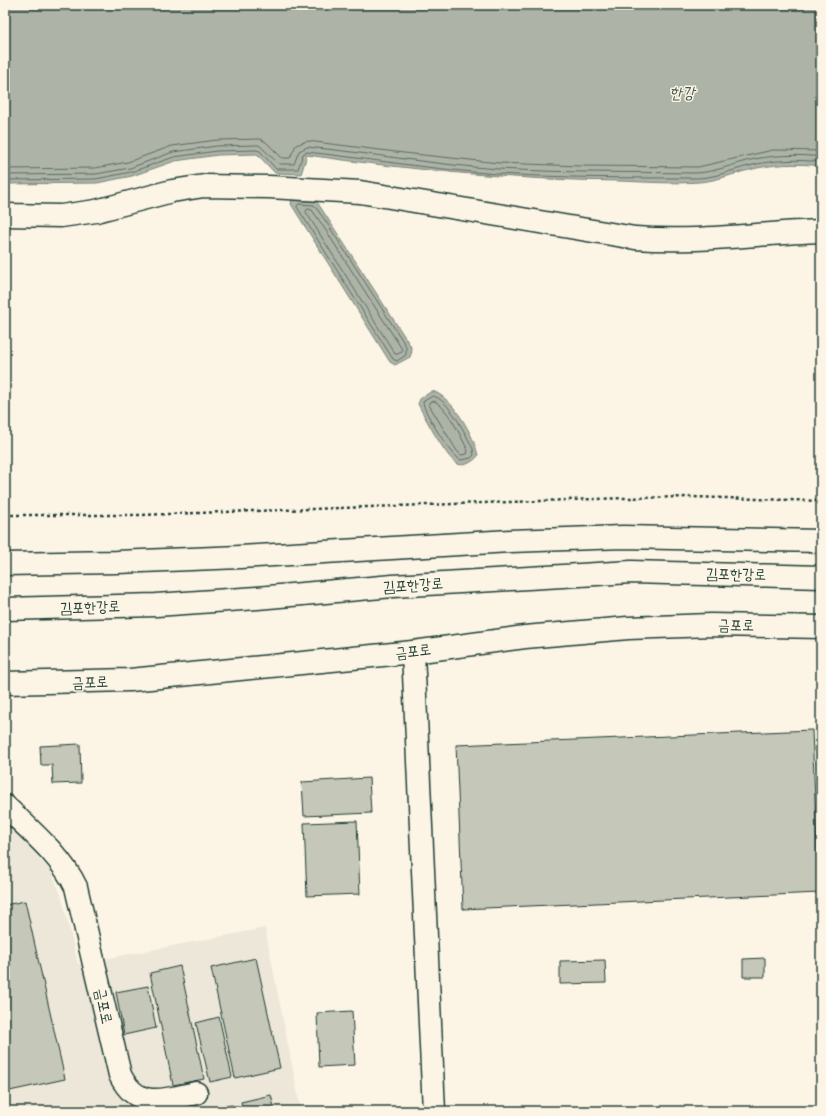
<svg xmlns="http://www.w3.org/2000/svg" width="826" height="1116" viewBox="0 0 826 1116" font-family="'Comic Neue','Poor Story',sans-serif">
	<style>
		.built { fill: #ece7d8 }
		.water { fill: #aeb3a7; stroke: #758479 }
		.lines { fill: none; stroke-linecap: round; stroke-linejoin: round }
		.shore { stroke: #586c62; stroke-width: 1 }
		.building { fill: #c5c7b9; stroke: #1f3d34 }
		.minor-casing { stroke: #1f3d34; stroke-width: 25 }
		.major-casing { stroke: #1f3d34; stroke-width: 25 }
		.highway-casing { stroke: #1f3d34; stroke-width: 25 }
		.path { stroke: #1f3d34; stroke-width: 2.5; stroke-dasharray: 3 3; stroke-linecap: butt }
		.minor { stroke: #fcf5e5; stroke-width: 22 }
		.major { stroke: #fcf5e5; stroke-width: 22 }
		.highway { stroke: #fcf5e5; stroke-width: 22 }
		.labels { text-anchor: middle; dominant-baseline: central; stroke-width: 3; stroke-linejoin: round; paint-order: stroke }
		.street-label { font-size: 15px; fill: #1f3d34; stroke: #fcf5e5 }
		.water-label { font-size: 16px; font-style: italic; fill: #435a51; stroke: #fcf5e5 }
	</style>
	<rect width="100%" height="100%" fill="#fcf5e5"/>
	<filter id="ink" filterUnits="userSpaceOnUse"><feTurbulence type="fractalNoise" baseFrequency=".025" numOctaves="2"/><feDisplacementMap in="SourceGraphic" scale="8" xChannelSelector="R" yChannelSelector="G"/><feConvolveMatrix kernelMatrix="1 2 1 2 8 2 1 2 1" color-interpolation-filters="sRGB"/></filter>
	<g filter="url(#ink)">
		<!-- built -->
		<path class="built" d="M5 822 51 871 61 895 78 964 265 928 301 1111H5Z"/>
		<!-- water -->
		<path class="water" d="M5 5H821V166C798 163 771 164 749 170 732 174 716 181 699 182 673 184 646 182 620 181 513 180 412 170 307 155L301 174 275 173 257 154 218 155 175 161 132 176 97 183 5 184Z
			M292 200H311L317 202 410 345 412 351 410 357 395 365 390 362 291 204Z
			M432 391C452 396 475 437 478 456 473 462 463 468 456 463 446 457 424 416 418 404L420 399Z"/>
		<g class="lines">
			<!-- shore -->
			<path class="shore" d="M5 169 95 168 128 162 172 146 217 140 260 139 266 142 282 158H290L296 145 307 141 404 153 499 163 581 166 698 167 773 150 821 151
				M5 175 96 174 130 168 173 152 217 146 259 145 279 164H294L299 151 307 147C371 153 435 165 499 169 564 173 628 172 693 173 712 173 728 166 746 161 769 155 798 154 821 157
				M5 180 96 179 131 172 174 157 217 151 256 150 260 151 276 169H298L303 154 307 152C371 159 435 170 499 174 565 178 630 178 696 178 715 178 731 170 749 166 771 160 798 159 821 162
				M299 204 314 205 325 220 406 346V355L397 361 393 359 297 207Z
				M308 209 312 210 321 223 402 349V351L398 354H395L306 212Z
				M433 396C449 399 466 435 473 449L474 455 471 458 461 460C453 458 422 410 423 402Z
				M434 401C447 406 462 438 468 451L467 454 461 455 457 451 429 405V403Z"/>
		</g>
		<!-- building -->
		<path class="building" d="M812 730 819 893 463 909 456 745Z
			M80 744 81 783 53 784 52 765H41L40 746Z
			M816 745H821V769H817Z
			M369 778 371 813 304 816 302 782Z
			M357 821 360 894 307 896 304 823Z
			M25 901 65 1079 5 1092V905Z
			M256 958 280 1068 235 1078 211 968Z
			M765 958V977H743V959Z
			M605 960 606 983 560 984V961Z
			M180 966 204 1079 173 1085 150 973Z
			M148 986 156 1028 124 1035 116 992Z
			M352 1011 355 1065 319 1067 317 1013Z
			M219 1017 232 1077 210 1082 196 1023Z
			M271 1095 275 1111H243L241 1102Z
			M232 1105 233 1111H204Z"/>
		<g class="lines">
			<!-- minor casing -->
			<g class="minor-casing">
				<path id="minor" d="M5 215 61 216 96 211 172 191 204 186 269 187 360 192 635 238C698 243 759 233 821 231
					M413 652 434 1111
					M5 806C29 829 62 857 76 887L120 1075C138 1111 164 1100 196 1093"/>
			</g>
			<!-- major casing -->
			<g class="major-casing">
				<path id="major" d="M5 683 130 680 413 652 525 637 628 628 711 625 821 627"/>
			</g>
			<!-- highway casing -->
			<g class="highway-casing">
				<path id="highway" d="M5 564 117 562 240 557 510 541 623 537 821 541
					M5 609 156 605 257 598 393 586 631 572 821 577"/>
			</g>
			<!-- path -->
			<path class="path" d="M5 515H140L625 498 692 497 821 501"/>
			<!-- minor -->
			<use href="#minor" class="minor"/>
			<!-- major -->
			<use href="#major" class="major"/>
			<!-- highway -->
			<use href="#highway" class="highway"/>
		</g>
	</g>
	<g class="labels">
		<!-- street labels -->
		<g class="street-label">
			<text transform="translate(736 574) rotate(1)">김포한강로</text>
			<text transform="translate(413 585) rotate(-4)">김포한강로</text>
			<text transform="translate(90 607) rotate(-2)">김포한강로</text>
			<text transform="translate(736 625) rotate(1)">금포로</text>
			<text transform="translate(413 651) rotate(-7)">금포로</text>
			<text transform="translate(90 682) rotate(-2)">금포로</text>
			<text transform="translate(104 1006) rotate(78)">금포로</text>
		</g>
		<!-- water labels -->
		<g class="water-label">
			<text x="682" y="93">한강</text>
		</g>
	</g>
	<!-- margin -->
	<rect width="826" height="1116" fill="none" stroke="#fcf5e5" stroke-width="20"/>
	<rect x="10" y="10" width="806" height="1096" fill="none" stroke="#1f3d34" stroke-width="1.5" filter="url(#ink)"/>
</svg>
